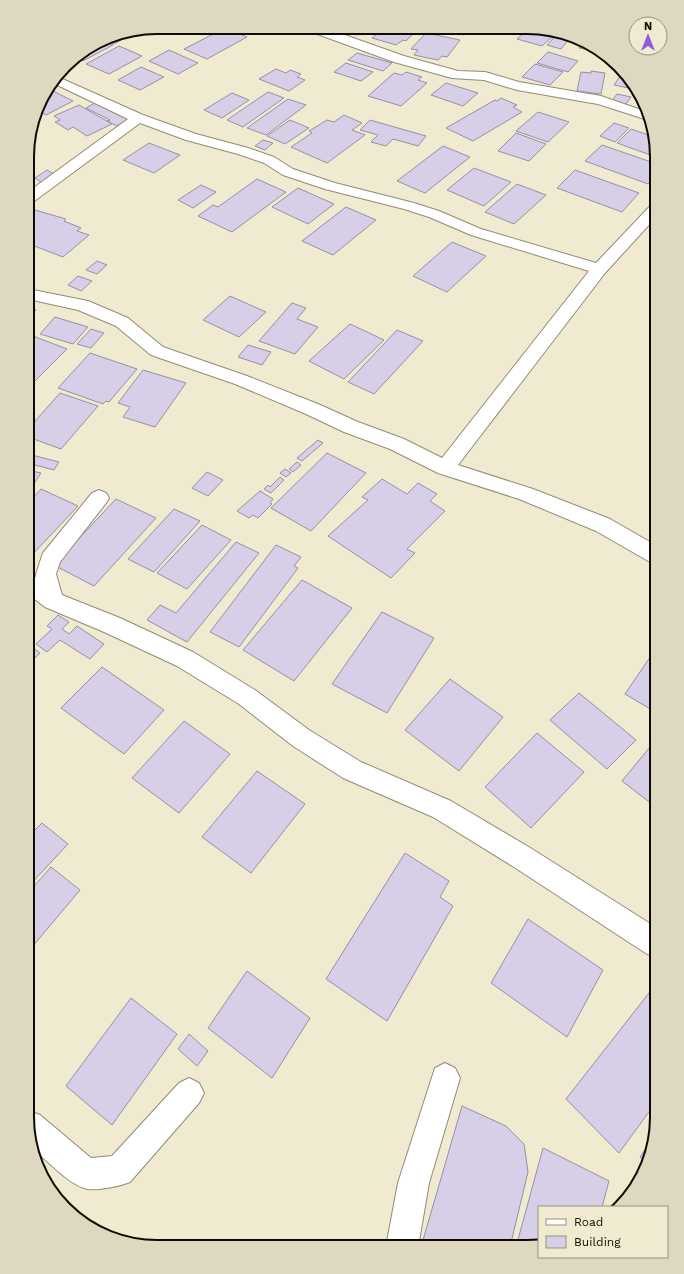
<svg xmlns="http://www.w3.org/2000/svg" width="684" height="1274" viewBox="0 0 684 1274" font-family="'Work Sans',sans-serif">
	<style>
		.building { fill: #d6cfe7; stroke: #968fa5 }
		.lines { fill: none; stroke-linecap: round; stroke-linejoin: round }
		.minor-casing { stroke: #918b75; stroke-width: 2 }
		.minor { fill: #fff; fill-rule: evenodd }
		.rim { fill: none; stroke: #0e0b04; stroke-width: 2 }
	</style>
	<rect width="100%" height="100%" fill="#f0ead1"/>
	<!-- building -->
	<path class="building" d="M225 28 231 30 235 28 247 32 242 35 247 37 207 59 184 49Z
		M246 28H265L257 32Z
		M338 28H367L357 35Z
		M384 28 409 29 415 30 409 34 412 35 406 41 403 40 396 45 372 38Z
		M434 29H470L464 35Z
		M528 29H531L553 36 542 46 517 39Z
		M134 32H136L114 44 104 39 108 37Z
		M426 33 460 40 447 57 442 56 438 60 414 55 418 50 411 49Z
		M558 33 570 38 561 49 547 45Z
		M102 40 113 45 83 61 75 57Z
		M581 44 595 51 579 48Z
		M119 46 142 56 109 74 86 64Z
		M169 50 198 63 178 74 149 61Z
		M548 52 578 61 568 72 537 63Z
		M357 53 392 63 383 71 348 60Z
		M346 63 373 72 361 81 334 72Z
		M535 64 563 72 550 85 522 77Z
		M141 67 164 77 140 90 118 80Z
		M276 69 286 73 290 70 301 74 297 77 305 80 289 91 259 79Z
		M591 71 605 73 601 94 577 91 581 72 591 73Z
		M406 72 422 77 418 80 427 83 401 106 368 96 394 73 402 75Z
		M622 73 633 89 614 85Z
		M446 83 478 93 463 106 431 95Z
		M49 89 73 101 46 115 37 110 41 99Z
		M268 92 284 98 243 127 227 120Z
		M232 93 249 100 222 118 204 110Z
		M617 94 631 97 625 105 611 102Z
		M501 98 517 105 513 107 522 112 473 141 446 128 495 100 497 101Z
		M288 99 306 105 266 135 247 128Z
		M95 103 128 119 117 126 107 121 110 120 86 108Z
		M79 105 112 124 87 136 73 127 68 130 55 122 60 120 54 116Z
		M538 112 569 122 548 142 516 131Z
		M344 115 362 123 352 130 365 135 327 163 291 147 312 133 309 131 327 120 334 122Z
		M290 120 309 128 285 144 267 136Z
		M370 120 426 136 418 146 393 139 386 146 371 142 378 135 360 130Z
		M614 123 629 128 615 142 600 136Z
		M631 129 654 137 656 157 617 143Z
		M516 133 546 144 529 161 498 151Z
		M263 140 273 143 265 150 255 146Z
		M149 143 180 155 154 173 123 160Z
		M602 145 657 164V174L648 184 585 161Z
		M443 146 470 157 425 193 397 181Z
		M474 168 511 182 484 206 447 190Z
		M47 170 54 174 41 182 35 178Z
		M575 170 639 193 622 212 557 188Z
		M257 179 286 192 232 232 198 216 213 205 218 207Z
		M517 184 546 195 514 224 485 212Z
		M201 185 216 192 193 208 178 200Z
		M298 188 334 204 308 224 272 207Z
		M346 207 376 220 333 255 302 241Z
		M35 210 66 219 64 221 81 228 77 231 89 235 63 257 29 244 28 245V216Z
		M452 242 486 256 447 292 413 276Z
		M97 261 107 265 97 274 86 270Z
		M78 276 92 281 81 291 68 285Z
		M230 296 266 312 239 337 203 320Z
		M292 303 306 308 297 319 318 327 295 354 259 341Z
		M28 307 36 310 28 318Z
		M55 317 88 327 73 344 40 334Z
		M350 324 384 340 344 379 309 361Z
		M91 329 104 333 91 348 77 344Z
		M397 330 423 341 374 394 348 382Z
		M33 336 67 349 28 388V341Z
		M248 345 271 352 262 365 238 357Z
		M90 353 137 369 109 402 106 401 103 404 58 388Z
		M143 370 186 383 155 427 123 417 130 407 118 403Z
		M60 393 98 406 61 449 28 437V429Z
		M318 440 323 443 302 461 297 458Z
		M327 453 366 473 311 531 271 508Z
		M28 454 59 462 54 470 31 464 28 468Z
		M297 462 301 465 293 472 289 469Z
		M285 469 291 473 286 477 280 473Z
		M28 470 41 473 28 493Z
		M207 472 223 480 208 496 192 488Z
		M280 477 284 480 271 493 264 489 268 485 270 487Z
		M382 479 407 494 418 483 437 494 430 501 445 511 407 549 415 553 391 578 328 536 368 500 362 497Z
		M41 489 78 506 33 554 28 551V503Z
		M260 491 273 499 270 503 272 504 258 518 253 515 249 518 237 511Z
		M116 499 156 518 94 586 54 565Z
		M174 509 200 521 154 572 128 559Z
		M202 525 231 540 187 589 157 573Z
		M236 542 259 553 187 642 147 620 160 605 176 613Z
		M276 545 301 557 294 566 298 568 239 647 210 632Z
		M302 580 352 608 294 681 243 650Z
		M382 612 434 638 387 713 332 684Z
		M58 615 69 622 62 629 69 634 77 626 104 644 90 659 60 640 47 652 36 644 52 629 47 626Z
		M28 644 40 653 28 665Z
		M657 647V713L625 694Z
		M102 667 164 710 124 754 61 708Z
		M450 679 503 717 459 771 405 730Z
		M579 693 636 740 607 769 550 720Z
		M184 721 230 754 179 813 132 778Z
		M537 733 584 772 531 828 485 787Z
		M654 742 657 744V808L622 781Z
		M257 771 305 804 251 873 202 837Z
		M42 823 68 844 27 888V838Z
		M405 853 449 881 440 897 453 906 387 1021 326 979Z
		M51 867 80 890 27 953V894Z
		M528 919 603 970 567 1037 491 983Z
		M247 971 310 1018 272 1078 208 1028Z
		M656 984 657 1101 619 1153 566 1099Z
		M131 998 177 1034 112 1125 66 1086Z
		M189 1034 208 1051 197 1066 178 1049Z
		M462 1106 506 1126 524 1144 528 1172 510 1247H421Z
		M655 1135 648 1164 640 1157Z
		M543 1148 609 1181 602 1207H539V1245L516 1247Z"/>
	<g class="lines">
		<!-- minor casing -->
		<g class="minor-casing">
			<path id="minor" d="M307 28H325L404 56 458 71 485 72 519 82 601 96 647 112 651 121 598 104 517 90 484 80 452 78 394 62 309 31Z
				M58 77 143 115 196 134 248 148 274 157 293 169 335 183 414 203 439 211 481 229 596 263 652 204 657 202V216L605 273 458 465 533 489 610 519 657 546V564L650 562 596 531 519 499 438 473 390 449 344 432 306 414 235 384 151 355 116 326 78 310 28 299V289L88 301 128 318 163 347 247 376 318 404 358 422 404 439 442 458 589 271 471 235 429 217 404 209 325 189 283 175 264 163 238 154 186 140 140 123 33 202 28 204V192L128 119 53 83Z
				M99 490 106 493 109 498 106 503 60 562 56 574 62 595 120 618 193 652 255 690 309 730 361 762 451 801 532 849 657 928V957L647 954 514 867 433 817 343 778 293 746 239 704 177 666 104 632 45 607 28 594V574L36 577V574L43 553 92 493Z
				M445 1063 455 1068 460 1078 429 1183 418 1247H386L398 1183 435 1068Z
				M189 1078 199 1083 204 1093 199 1103 130 1182C120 1186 94 1192 84 1188 66 1182 47 1160 32 1148L27 1117V1112L29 1111 40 1115 91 1158 112 1156 179 1083Z"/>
		</g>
		<!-- minor -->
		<use href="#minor" class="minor"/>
	</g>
	<!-- crop -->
	<path d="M0 0H684V1274H0ZM157 34H527A123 123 0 0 1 650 157V1117A123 123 0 0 1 527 1240H157A123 123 0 0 1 34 1117V157A123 123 0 0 1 157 34Z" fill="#ded8c1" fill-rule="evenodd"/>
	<path class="rim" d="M157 34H527A123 123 0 0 1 650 157V1117A123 123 0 0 1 527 1240H157A123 123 0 0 1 34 1117V157A123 123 0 0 1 157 34Z"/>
	<!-- legend -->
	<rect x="538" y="1206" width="130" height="52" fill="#f0ead1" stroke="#96917f"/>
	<rect x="546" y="1219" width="20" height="6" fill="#ffffff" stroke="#96917f"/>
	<text x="574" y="1226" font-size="12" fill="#0e0b04">Road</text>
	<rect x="546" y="1236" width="20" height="12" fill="#d6cfe7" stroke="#96917f"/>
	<text x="574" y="1246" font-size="12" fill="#0e0b04">Building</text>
	<!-- north arrow -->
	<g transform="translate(648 36)"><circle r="19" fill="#f0ead1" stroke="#96917f"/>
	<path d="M0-3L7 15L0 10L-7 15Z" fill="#8f5dd7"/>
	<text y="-6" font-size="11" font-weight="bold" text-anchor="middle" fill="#0e0b04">N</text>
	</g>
</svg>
